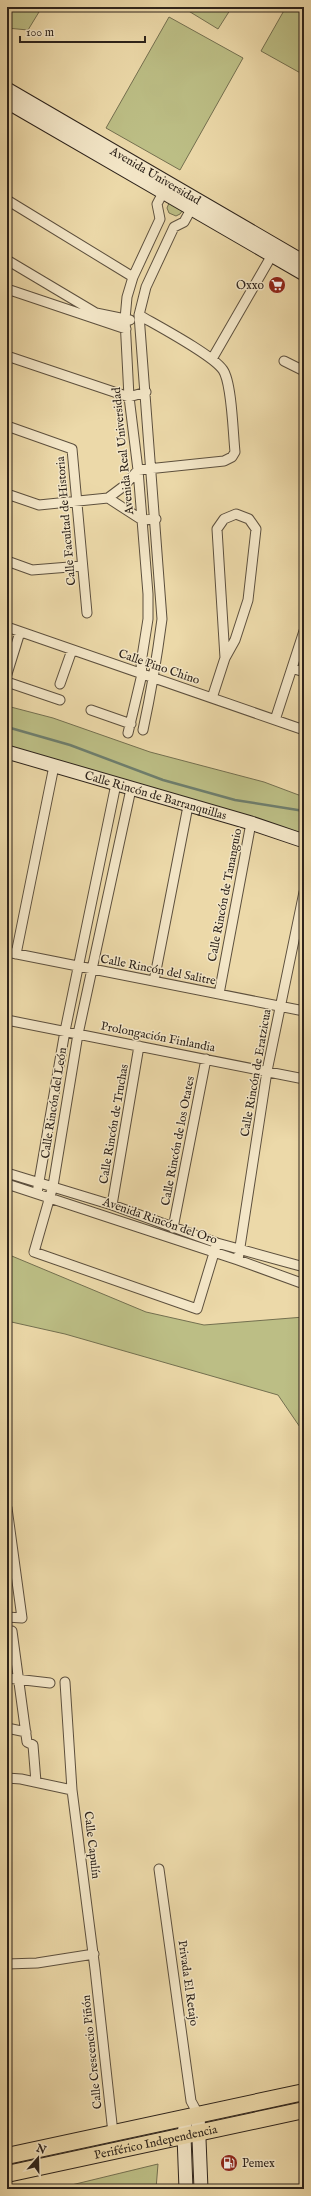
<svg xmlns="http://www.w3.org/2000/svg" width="311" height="2196" viewBox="0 0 311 2196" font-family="'IM FELL English',serif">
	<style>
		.green { fill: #bcbe85; stroke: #747050 }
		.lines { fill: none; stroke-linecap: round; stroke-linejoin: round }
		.stream { stroke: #6e7e6d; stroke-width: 2.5 }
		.street-casing { stroke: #5d503e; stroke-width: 11 }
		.secondary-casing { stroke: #2d231b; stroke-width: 15 }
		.highway-casing { stroke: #2d231b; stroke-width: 18 }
		.street { stroke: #f3e6c7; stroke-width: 9 }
		.secondary { stroke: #f3e6c7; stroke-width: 13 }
		.highway { stroke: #ecd9a9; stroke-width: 16 }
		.labels { text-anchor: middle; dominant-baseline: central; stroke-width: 3; stroke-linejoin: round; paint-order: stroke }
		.street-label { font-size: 12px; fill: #2d231b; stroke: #f3e6c7 }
		.poi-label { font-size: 12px; fill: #2d231b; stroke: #f3e6c7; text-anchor: end }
	</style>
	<rect width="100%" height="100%" fill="#ecd9a9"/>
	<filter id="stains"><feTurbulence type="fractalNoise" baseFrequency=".005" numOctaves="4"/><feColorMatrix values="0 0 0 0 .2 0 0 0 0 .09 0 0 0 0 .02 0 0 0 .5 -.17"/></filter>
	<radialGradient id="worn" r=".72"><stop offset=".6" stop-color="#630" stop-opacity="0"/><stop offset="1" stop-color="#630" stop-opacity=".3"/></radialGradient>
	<!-- green -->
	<path class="green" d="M7 7H42L28 30 7 28Z
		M182 7H232L218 29Z
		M286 7H304V75L261 51Z
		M169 17 243 58 180 170 106 128Z
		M169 203 183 210 180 214 176 216 169 213 167 208Z
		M7 706 53 718 150 752 264 782 304 797V835L7 747Z
		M7 1254 146 1312 204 1325 304 1317V1433L278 1395 65 1334 7 1321Z
		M158 2164 156 2189H55Z"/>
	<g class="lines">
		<!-- stream -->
		<path class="stream" d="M7 727 70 745 163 780 235 800 304 811"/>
		<!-- street casing -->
		<g class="street-casing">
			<path id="street" d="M7 200 133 277
				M7 260 96 313 130 320
				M7 289 126 329
				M7 356 129 397 146 392
				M212 359 272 255
				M284 361 304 371
				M7 426 72 449 87 613
				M7 494 39 505 108 498 124 486 138 470 224 461 232 457 235 452C233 434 232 383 223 370 213 355 158 326 139 315
				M108 498 142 520 156 519
				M7 561 32 570 82 566
				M7 627 304 730
				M292 668 304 672
				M7 674 20 632
				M7 682 60 700
				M60 684 72 650
				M212 698 225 658 235 640 248 600 256 529 249 519 236 514 224 519 217 529 225 658
				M91 710 131 724
				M275 720 304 631
				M143 730C151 693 157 657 162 619L139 315 146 287 174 227 184 222 194 204
				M128 733 142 674 141 663 148 619V594L138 470 129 397 125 319 127 297 133 277 160 219 157 204 166 187
				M131 789 78 1034 53 1186 34 1252 197 1309 217 1243
				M7 952 304 1011
				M16 954 54 766
				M154 981 188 806
				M219 994 251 823
				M7 1020 304 1079
				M7 1173 112 1205 217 1243 304 1267
				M7 1184 238 1260 304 1284
				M37 1193 65 1031 116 784
				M112 1205 139 1046
				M173 1228 206 1059
				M238 1260 267 1071 304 892
				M7 1508 22 1618 7 1617
				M12 1631 27 1742 33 1745 36 1782
				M7 1678 50 1683
				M65 1682 72 1790
				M7 1728 26 1732
				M7 1778 21 1779 72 1790 95 1969 113 2133
				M159 1869 191 2101 198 2114
				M7 1964 37 1963 94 1954"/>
		</g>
		<!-- secondary casing -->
		<g class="secondary-casing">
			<g id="secondary">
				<path id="s1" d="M7 89 304 262"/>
				<path d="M7 102 304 274"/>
				<path id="s2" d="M7 752 251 823 304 841"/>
				<path d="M198 2114 201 2189"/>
				<path d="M186 2189 184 2136 186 2117"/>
			</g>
		</g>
		<!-- highway casing -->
		<g class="highway-casing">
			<g id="highway">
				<path d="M7 2156 304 2092"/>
				<path id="s3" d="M7 2174 304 2110"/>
			</g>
		</g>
		<!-- street -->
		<use href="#street" class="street"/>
		<!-- secondary -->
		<use href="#secondary" class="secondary"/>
		<!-- highway -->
		<use href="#highway" class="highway"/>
	</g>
	<!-- icons -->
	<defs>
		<g id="supermarket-disc" transform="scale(0.9)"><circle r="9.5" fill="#8f2418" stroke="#f3e6c7"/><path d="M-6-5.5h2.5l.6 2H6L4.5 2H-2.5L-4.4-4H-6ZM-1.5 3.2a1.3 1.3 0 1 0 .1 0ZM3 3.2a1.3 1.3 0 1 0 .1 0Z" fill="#fff"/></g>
		<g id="fuel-disc" transform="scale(0.9)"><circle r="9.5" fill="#8f2418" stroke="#f3e6c7"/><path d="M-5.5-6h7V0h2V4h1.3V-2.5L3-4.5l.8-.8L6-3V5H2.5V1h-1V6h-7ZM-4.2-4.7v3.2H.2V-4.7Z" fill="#fff"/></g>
	</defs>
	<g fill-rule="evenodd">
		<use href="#supermarket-disc" x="277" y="285"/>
		<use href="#fuel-disc" x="229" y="2163"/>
	</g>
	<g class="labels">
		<!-- street labels -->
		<g class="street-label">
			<text stroke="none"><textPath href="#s1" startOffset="172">Avenida Universidad</textPath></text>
			<text transform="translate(123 451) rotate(-96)">Avenida Real Universidad</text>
			<text transform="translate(66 521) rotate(-95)">Calle Facultad de Historia</text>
			<text transform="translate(159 667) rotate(19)">Calle Pino Chino</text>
			<text stroke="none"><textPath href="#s2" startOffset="155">Calle Rincón de Barranquillas</textPath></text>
			<text transform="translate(225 895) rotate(-79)">Calle Rincón de Tananguio</text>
			<text transform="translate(158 970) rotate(11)">Calle Rincón del Salitre</text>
			<text transform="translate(158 1037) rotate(11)">Prolongación Finlandia</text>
			<text transform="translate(256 1073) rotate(-80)">Calle Rincón de Eratzicua</text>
			<text transform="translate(54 1103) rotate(-81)">Calle Rincón del León</text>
			<text transform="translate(114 1124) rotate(-80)">Calle Rincón de Truchas</text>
			<text transform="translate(178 1141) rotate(-79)">Calle Rincón de los Otates</text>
			<text transform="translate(160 1221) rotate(19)">Avenida Rincón del Oro</text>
			<text transform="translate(92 1845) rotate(83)">Calle Capulín</text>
			<text transform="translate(188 1983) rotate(82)">Privada El Retajo</text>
			<text transform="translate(92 2052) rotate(-96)">Calle Crescencio Piñón</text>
			<text stroke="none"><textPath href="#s3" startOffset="152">Periférico Independencia</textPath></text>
		</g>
		<!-- poi labels -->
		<g class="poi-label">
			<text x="264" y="285">Oxxo</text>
			<text x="242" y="2163" text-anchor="start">Pemex</text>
		</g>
	</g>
	<!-- margin -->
	<rect width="311" height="2196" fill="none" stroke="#ecd9a9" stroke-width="24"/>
	<rect x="8" y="8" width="295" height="2180" fill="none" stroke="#2d231b" stroke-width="2"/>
	<rect x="12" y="12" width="287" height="2172" fill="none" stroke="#2d231b"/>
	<!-- north arrow -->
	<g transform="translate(38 2158) rotate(20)" stroke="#f3e6c7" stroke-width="3" paint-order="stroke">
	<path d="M0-3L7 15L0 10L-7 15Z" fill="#2d231b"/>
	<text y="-6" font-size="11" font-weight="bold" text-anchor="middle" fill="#2d231b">N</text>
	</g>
	<!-- scale -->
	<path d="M20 36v6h125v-6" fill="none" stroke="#2d231b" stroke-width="2"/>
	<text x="26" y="36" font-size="12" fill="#2d231b" stroke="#f3e6c7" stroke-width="3" paint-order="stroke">100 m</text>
	<rect width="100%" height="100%" filter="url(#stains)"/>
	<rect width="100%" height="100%" fill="url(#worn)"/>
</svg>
